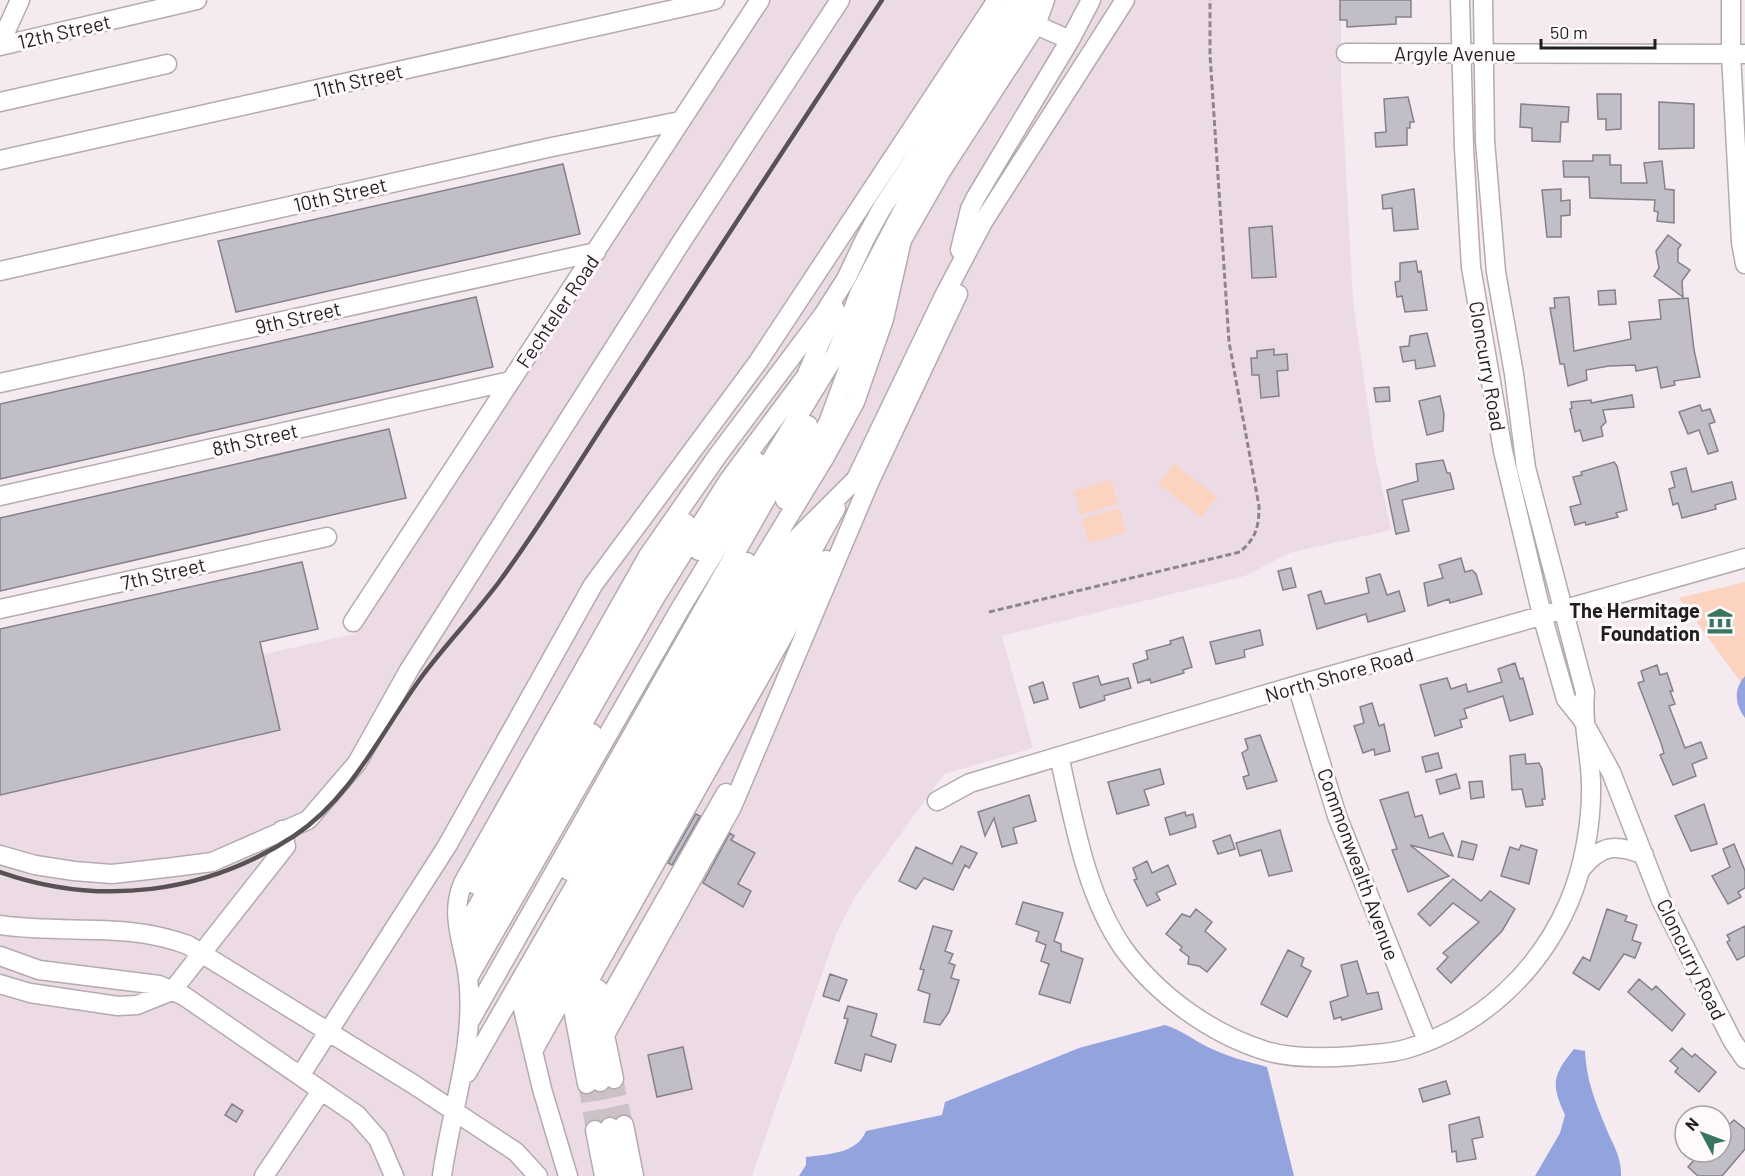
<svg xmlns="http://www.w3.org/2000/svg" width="1745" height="1176" viewBox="0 0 1745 1176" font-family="Barlow,sans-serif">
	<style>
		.built { fill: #ecdbe5 }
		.green { fill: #fbd3be }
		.water { fill: #92a3dd }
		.building { fill: #c2bec7; stroke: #85818a; stroke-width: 1.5 }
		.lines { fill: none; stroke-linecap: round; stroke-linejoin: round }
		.minor-tunnel { stroke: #cbc1c6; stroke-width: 18; stroke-dasharray: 18 9; stroke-linecap: butt }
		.minor-casing { stroke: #b4aaaf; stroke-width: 21 }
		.path { stroke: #8d8589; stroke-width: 3; stroke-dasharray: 6 3; stroke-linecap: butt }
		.minor { stroke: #fff; stroke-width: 18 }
		.rail { stroke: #585255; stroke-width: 4.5 }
		.labels { text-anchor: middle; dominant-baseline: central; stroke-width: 6; stroke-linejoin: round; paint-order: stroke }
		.street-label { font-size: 20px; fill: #221e20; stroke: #fef9fc }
		.poi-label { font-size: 20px; font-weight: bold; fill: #221e20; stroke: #fef9fc; text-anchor: end }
	</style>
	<rect width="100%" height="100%" fill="#f5eaf0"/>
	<!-- built -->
	<path class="built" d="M770 0H1341V77L1353 301 1375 455 1391 530 1289 553 1245 576 1002 636 1033 748 944 774 855 897 836 934 752 1176H0V714L354 634Z"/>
	<!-- green -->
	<path class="green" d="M1174 464 1217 497 1201 517 1159 484Z
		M1111 480 1118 504 1081 515 1074 491Z
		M1119 508 1126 532 1089 543 1082 519Z
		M1745 582V688L1679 598Z"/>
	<!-- water -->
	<path class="water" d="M1745 676V718C1735 704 1733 690 1745 676Z
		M1165 1025C1182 1030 1196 1042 1212 1049 1229 1057 1249 1062 1267 1067L1294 1176H799L806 1165V1157C828 1154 857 1154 866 1131L942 1115 945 1102 1079 1048Z
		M1574 1049 1585 1051C1586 1077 1594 1099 1604 1123 1611 1142 1622 1156 1621 1176H1535L1560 1133 1565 1115C1551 1084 1552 1076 1574 1049Z"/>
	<!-- building -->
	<path class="building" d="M1340 0H1411V17H1396V24L1347 27V20H1340Z
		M1597 94H1621V129L1606 130V119H1598Z
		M1408 97 1414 122H1410V128H1407V145L1376 147 1375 133 1386 132 1384 99Z
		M1659 102 1694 104V148L1659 149Z
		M1521 104 1569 107 1568 122H1561L1560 142 1532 141V128L1520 127Z
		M1593 155H1610V165H1621V183H1647L1644 163 1662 161 1665 189 1674 190V223L1657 221 1658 212 1654 211 1655 200 1590 198 1589 177H1564L1563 161H1593Z
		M563 164 580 234 236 312 218 241Z
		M1414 189 1418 229 1394 231 1392 208 1383 209 1382 195Z
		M1561 189V201L1570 200V215L1561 216V237H1547L1542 190Z
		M1272 226 1276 277 1252 278 1249 228Z
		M1668 235 1681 245 1678 249V262L1690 270 1682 281 1683 297 1654 276 1659 268 1656 251Z
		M1416 261 1418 272 1421 271 1427 310 1405 312 1402 296 1397 297 1395 282 1400 281V263Z
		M1615 290 1616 304 1599 305 1598 291Z
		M476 297 493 367 0 479V404Z
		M1569 297 1574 351 1631 339 1629 322 1661 319 1659 300 1688 298 1694 350 1700 377 1674 381 1675 385 1661 388 1657 367 1636 371 1635 365 1609 366 1586 370 1587 380 1568 386 1564 364H1560L1550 308H1555L1554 298Z
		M1427 333 1435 366 1416 369 1415 360 1403 362 1400 347 1409 346 1410 336Z
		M1274 349V355L1287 354 1288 370 1277 371 1279 396 1261 398 1259 375H1252L1251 358H1257V351Z
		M1389 387 1390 401 1376 402 1374 388Z
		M1632 395 1634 407 1603 410 1606 422 1601 427 1603 436 1583 441 1580 430 1575 432 1570 409 1572 408 1571 402 1591 400V403Z
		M1440 396 1444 414 1443 431 1427 435 1419 401Z
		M1700 405 1702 411 1710 409 1715 422 1709 424 1718 451 1708 454 1699 430 1688 434 1679 412Z
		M389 429 406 498 0 591V518Z
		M1443 460 1447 473H1450L1454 489 1402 500 1409 531 1396 534 1387 490 1418 481 1416 464Z
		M1614 462 1617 466 1627 510 1616 513 1618 517 1586 525 1585 522 1575 525 1570 507 1581 504 1573 477 1582 475 1581 472Z
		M1686 468 1692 492 1732 482 1736 499 1715 505 1716 509 1682 518 1678 503 1673 505 1669 489 1675 487 1671 472Z
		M1461 558 1465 572 1472 570 1476 574 1482 594 1450 603 1449 599 1428 606 1424 583 1443 578 1439 565Z
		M302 562 318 629 260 642 280 730 0 795V629Z
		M1291 568 1296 587 1283 590 1278 571Z
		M1380 574 1387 595 1399 591 1405 611 1368 622 1366 614 1317 629 1308 595 1321 591 1325 604 1369 593 1366 578Z
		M1260 630 1263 645 1244 650 1245 657 1216 664 1210 642Z
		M1183 637 1192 667 1183 670 1184 673 1151 683 1150 679 1138 683 1133 664 1148 659 1146 651 1171 644 1170 641Z
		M1515 663 1520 679 1523 678 1533 714 1510 721 1503 696 1464 709 1467 718 1460 720 1462 727 1435 736 1420 685 1447 678 1451 689 1466 684 1468 692 1502 682 1498 669Z
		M1657 665 1660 675 1667 673 1673 691H1670L1675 704 1669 706 1685 748 1701 742 1707 758 1692 764 1696 776 1673 785 1660 755 1664 753 1661 743 1638 683 1644 681 1641 671Z
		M1098 676 1101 685 1128 678 1131 688 1104 696 1105 700 1080 708 1073 683Z
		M1043 682 1048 699 1034 703 1029 687Z
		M1372 703 1379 726 1384 724 1390 751 1375 755 1374 749 1363 753 1354 726 1364 723 1360 707Z
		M1260 735 1277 781 1247 789 1243 777 1249 775 1242 753 1248 749 1245 739Z
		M1438 753 1442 768 1426 772 1422 757Z
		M1525 754 1526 764 1539 763 1542 769 1545 799H1542L1543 805 1526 807 1522 789 1512 790 1510 756Z
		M1160 769 1164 784 1144 790 1149 805 1117 814 1108 782Z
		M1456 774 1460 788 1440 794 1436 780Z
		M1482 781 1484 797 1471 799 1469 782Z
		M1408 792 1415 817 1422 815 1429 838 1443 833 1453 856 1410 845 1449 876 1408 892 1392 850 1397 849 1380 800Z
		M1029 795 1036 821 1013 828 1017 843 1002 847 994 818 985 836 978 812Z
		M1704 804 1717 844 1691 851 1675 816Z
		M1185 812 1186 816 1193 814 1196 827 1170 835 1165 818Z
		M696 814 700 816 672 865 668 863Z
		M1280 830 1292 871 1269 876 1261 850 1240 856 1236 843Z
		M730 833 734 836 731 840 755 853 738 884 751 891 743 907 703 883Z
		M1230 835 1235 849 1218 854 1213 841Z
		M1462 841 1477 845 1473 860 1458 857Z
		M1734 844 1745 871V888L1738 892 1741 897 1728 904 1712 876 1730 867 1723 849Z
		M1521 845 1537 850 1529 884 1501 876 1510 847 1519 850Z
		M961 846 977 853 969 868 965 865 953 890 924 878 916 889 899 881 916 847 952 864Z
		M1147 861 1152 873 1168 865 1176 884 1156 893 1160 900 1147 906 1134 880 1137 879 1133 868Z
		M1453 879 1481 901 1490 891 1515 909 1502 931 1451 983 1437 969 1448 957 1443 953 1479 922 1453 903 1430 926 1418 914Z
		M1023 902 1063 913 1054 941 1061 944V951L1083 959 1070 1003 1039 994 1049 964 1041 961 1046 945 1036 941 1039 932 1016 924Z
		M1196 909 1212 922 1205 931 1226 949 1207 972 1199 966 1188 964 1189 957 1180 950 1182 947 1166 934 1182 914 1190 917Z
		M1607 909 1627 916 1625 921 1637 925 1632 940 1641 943 1635 958 1624 954 1599 990 1573 973 1583 957 1590 961Z
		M933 926 952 931 945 951 953 954 949 963 955 965 951 978 959 980 949 1012 940 1025 924 1022 930 994 918 990 924 970 920 969Z
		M1745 926V956L1737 960 1727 942 1730 940 1727 935Z
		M1288 950 1304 958 1301 966 1311 971 1287 1017 1261 1004Z
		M1357 961 1367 994 1378 992 1382 1009 1342 1020 1341 1017 1334 1019 1330 1002 1348 996 1341 965Z
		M830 974 847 980 839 1001 823 996Z
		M1639 979 1652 990 1656 986 1685 1014 1672 1031 1628 992Z
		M848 1006 877 1014 871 1036 896 1045 891 1062 865 1054 861 1071 835 1063 848 1019 844 1018Z
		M683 1047 692 1089 657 1097 648 1055Z
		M1682 1048 1692 1057 1695 1054 1716 1072 1699 1092 1675 1072 1678 1068 1670 1061Z
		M1446 1081 1450 1094 1423 1102 1419 1089Z
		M232 1104 243 1111 236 1122 225 1115Z
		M1479 1117 1483 1137 1472 1139 1476 1159 1457 1162 1456 1151 1452 1152 1449 1125Z
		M1734 1120 1745 1129V1149L1722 1176H1698L1688 1167 1701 1152H1721V1132Z"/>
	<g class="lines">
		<!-- minor-tunnel -->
		<path class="minor-tunnel" d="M614 1079 624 1125
			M600 1082 610 1127
			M587 1084 595 1130"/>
		<!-- minor casing -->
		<g class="minor-casing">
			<path id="minor" d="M1460 0 1464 148 1471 267 1503 451 1542 615 1566 699 1582 719 1611 772 1661 900 1732 1040 1745 1059
				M1731 0V54L1741 242 1745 264
				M1036 25 1070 40
				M0 44 20 0
				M0 46 197 0
				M1346 53 1745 54
				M0 102 167 64
				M0 160 715 0
				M960 250 970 209 976 197 1070 40 1091 0
				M0 271 552 147 680 121
				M0 383 596 252
				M0 496 510 381
				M785 500 828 423 879 284 889 266
				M699 551 756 461
				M0 609 327 537
				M353 622 760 0
				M1297 685 1337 816 1427 1041
				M1059 756C1074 820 1085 893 1123 948 1157 995 1211 1034 1266 1051 1293 1059 1326 1058 1353 1056 1370 1054 1389 1054 1406 1049 1480 1027 1539 972 1569 902 1584 867 1592 821 1591 783 1590 751 1582 725 1585 692L1526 468 1514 374 1496 272 1485 141 1483 0
				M937 801 970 783 1297 685 1745 558
				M0 855 35 865 74 871 112 874 174 867 212 862 308 820 357 763 409 670 682 241 840 0
				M1581 869C1601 845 1615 843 1644 855
				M569 871 703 636 747 562
				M476 885 646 584 686 523
				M0 925C66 935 123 921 188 945L413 1084 516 1152 538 1176
				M461 935 655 598 728 481 806 376 835 309
				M465 955 592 733
				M0 956 39 970 159 985 184 996 357 1115 378 1139 394 1176
				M468 978 680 609 836 354 859 294 916 185 1035 0
				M0 984 30 993 118 1006 137 1005 172 991 286 846 282 830
				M598 989 587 1007 600 1082
				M471 1019 808 425
				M529 1033 802 542
				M605 1035 602 1011 726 793
				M533 1051 836 508
				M467 1073 761 562 825 457 855 402 884 319 902 240 942 170 1036 25 1045 0
				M300 1076 447 846 593 585 758 362 997 0
				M614 1079 605 1035 732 807 869 483 958 294
				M587 1084 573 1009 826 560
				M624 1125 634 1176
				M610 1127 620 1176
				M595 1130 604 1176
				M264 1176 321 1091
				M442 1176C451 1109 476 1045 468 977 464 943 449 916 463 883L648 556 718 455 823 315 846 279 865 239 882 208 1017 0
				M568 1176 542 1089 523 1009 779 556 856 479 944 296 983 222 1125 0"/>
		</g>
		<!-- path -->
		<path class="path" d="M989 612 1240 552C1256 538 1259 527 1259 506L1229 342 1210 55V0"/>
		<!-- minor -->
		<use href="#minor" class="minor"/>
		<!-- rail -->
		<path class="rail" d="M0 872C100 907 206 894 294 836 353 797 382 730 423 675 447 643 475 614 499 582 544 521 583 455 625 392 711 261 796 131 882 0"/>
	</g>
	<!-- icons -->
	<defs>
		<g id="museum-bare" transform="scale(2.07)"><path d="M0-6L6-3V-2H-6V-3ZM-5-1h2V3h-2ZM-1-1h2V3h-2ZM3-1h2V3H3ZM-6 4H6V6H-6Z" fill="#39755f" stroke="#fef9fc" stroke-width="2.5" paint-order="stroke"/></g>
	</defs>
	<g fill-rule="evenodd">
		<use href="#museum-bare" x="1720" y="621"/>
	</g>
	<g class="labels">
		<!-- street labels -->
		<g class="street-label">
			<text transform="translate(64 31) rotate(-13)">12th Street</text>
			<text x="1455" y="53">Argyle Avenue</text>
			<text transform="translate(358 80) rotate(-13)">11th Street</text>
			<text transform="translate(340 194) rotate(-13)">10th Street</text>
			<text transform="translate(557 311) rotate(-56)">Fechteler Road</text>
			<text transform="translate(298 317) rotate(-13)">9th Street</text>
			<text transform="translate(1488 366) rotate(80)">Cloncurry Road</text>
			<text transform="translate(255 439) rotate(-13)">8th Street</text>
			<text transform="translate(163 573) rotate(-13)">7th Street</text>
			<text transform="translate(1339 674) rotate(-16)">North Shore Road</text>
			<text transform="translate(1359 864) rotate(70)">Commonwealth Avenue</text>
			<text transform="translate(1692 959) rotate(64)">Cloncurry Road</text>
		</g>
		<!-- poi labels -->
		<g class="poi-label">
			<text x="1700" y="610">The Hermitage<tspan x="1700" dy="23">Foundation</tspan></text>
		</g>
	</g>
	<!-- north arrow -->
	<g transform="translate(1703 1134) rotate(311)"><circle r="28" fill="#fef9fc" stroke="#a6a1a4" stroke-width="1.5"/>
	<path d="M0-4.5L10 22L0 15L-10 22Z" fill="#39755f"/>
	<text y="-9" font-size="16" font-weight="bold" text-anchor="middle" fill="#221e20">N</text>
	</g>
	<!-- scale -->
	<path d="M1541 39v9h114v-9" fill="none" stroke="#221e20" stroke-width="3"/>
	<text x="1550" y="39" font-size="18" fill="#221e20" stroke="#fef9fc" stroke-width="4.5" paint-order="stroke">50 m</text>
</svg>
